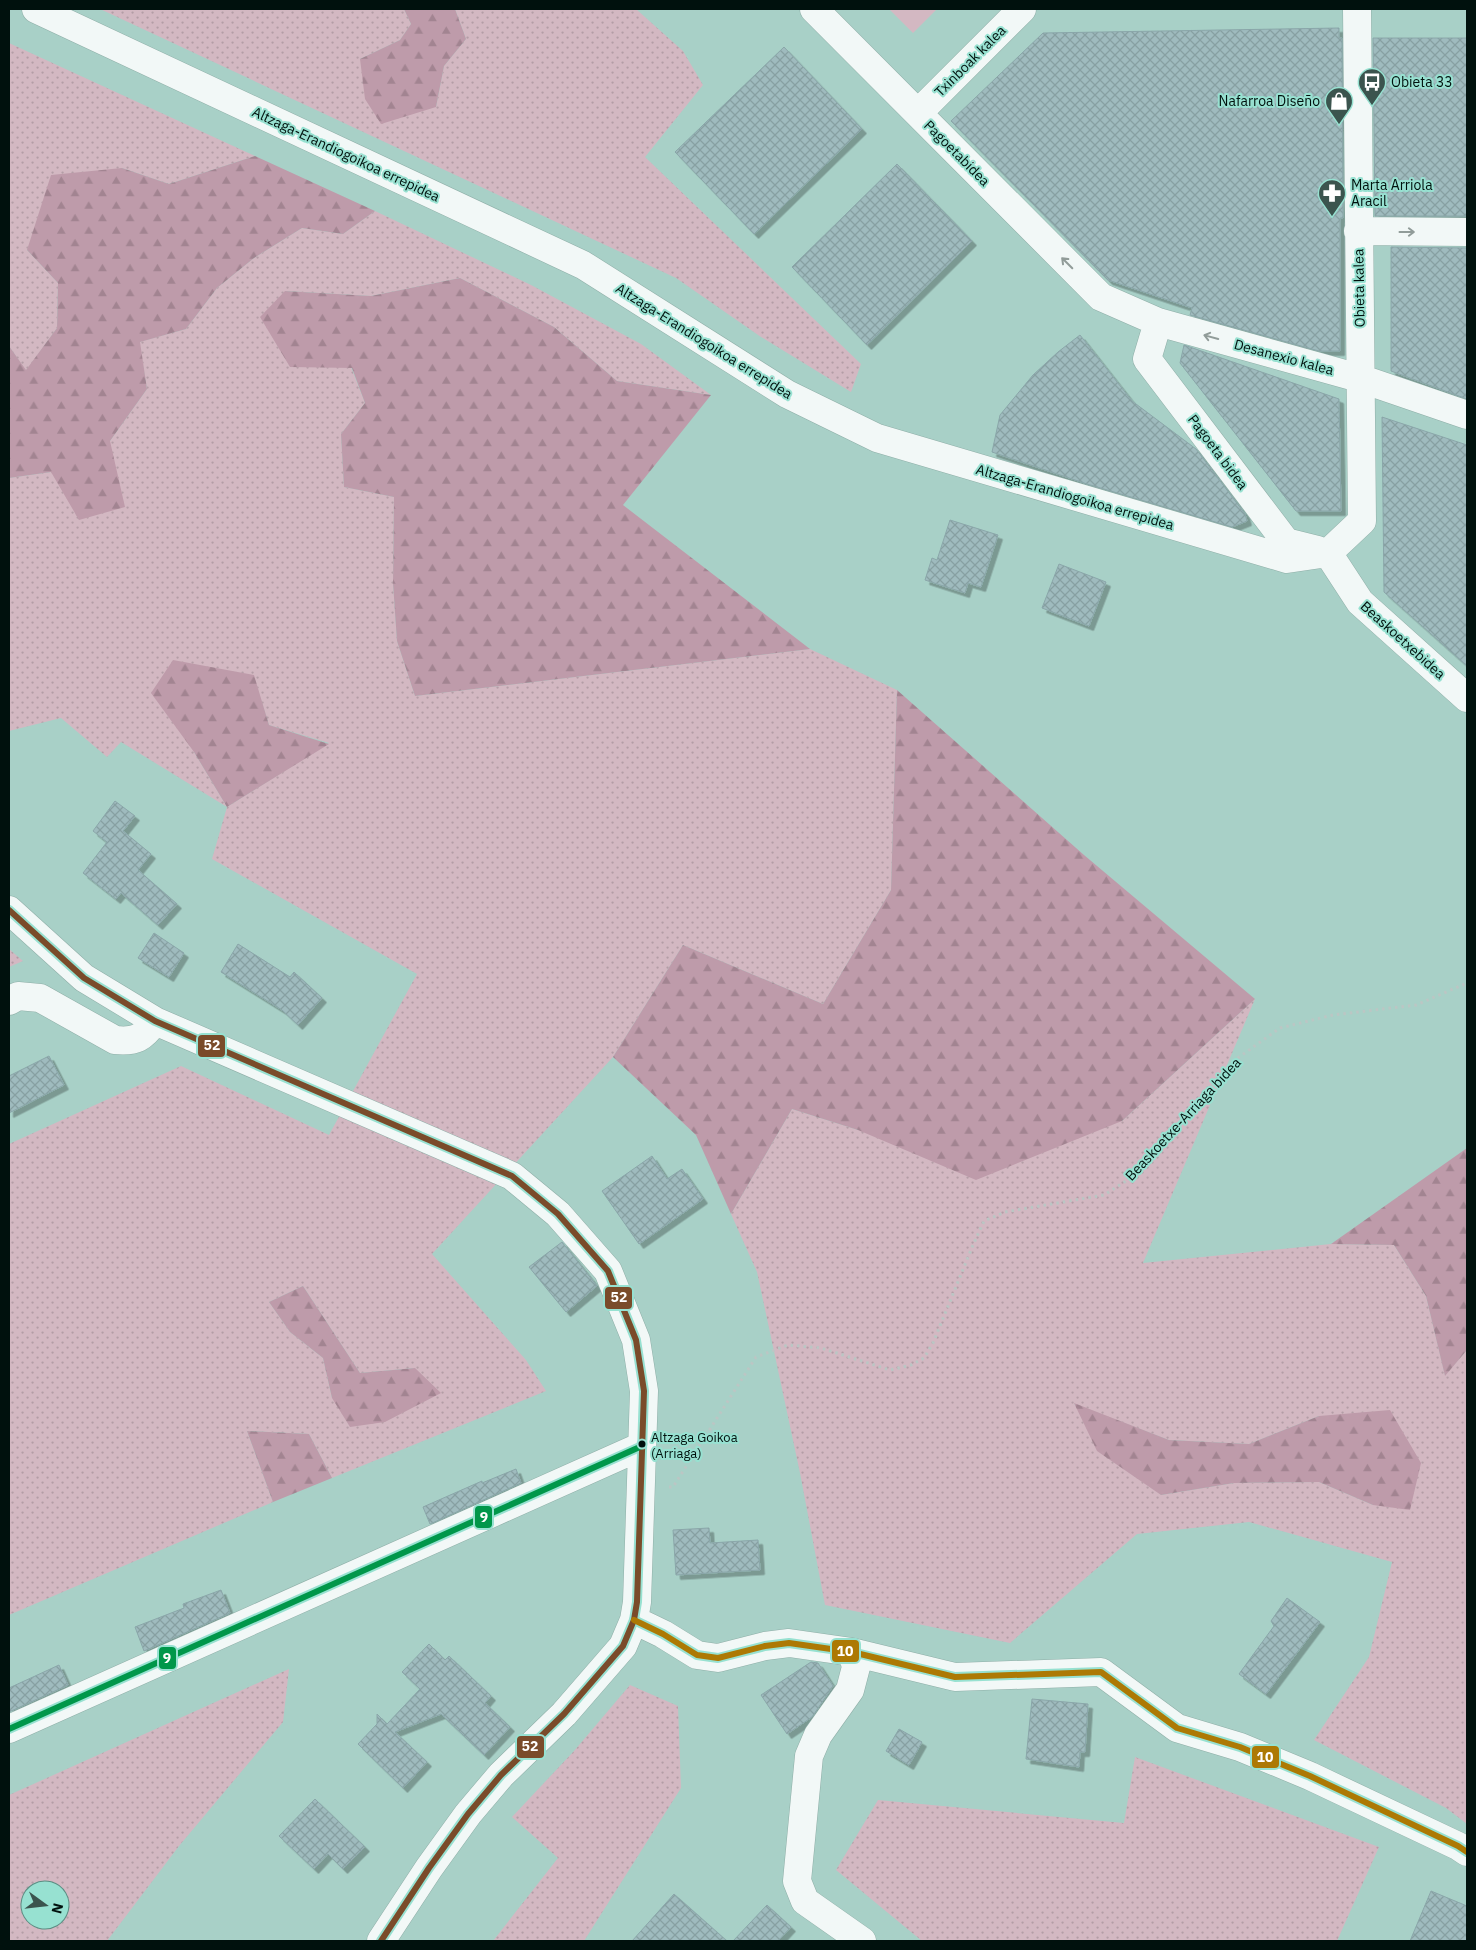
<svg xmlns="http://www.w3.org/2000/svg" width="1476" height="1950" viewBox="0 0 1476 1950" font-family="'IBM Plex Sans',sans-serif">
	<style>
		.grass { fill: url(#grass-dots); fill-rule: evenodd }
		.forest { fill: url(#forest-firs) }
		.park { fill: #d3b8c2 }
		.building { fill: url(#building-cross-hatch); stroke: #8aa6a9; filter: url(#shadow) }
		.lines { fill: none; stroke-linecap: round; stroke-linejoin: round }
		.minor-casing { stroke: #8eaea7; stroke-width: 29 }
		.path { stroke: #bbc6c4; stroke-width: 3; stroke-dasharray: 2.5 4; stroke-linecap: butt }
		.minor { stroke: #f2f8f7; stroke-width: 28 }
		.bus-1-casing { stroke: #97e1d1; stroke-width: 10 }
		.bus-2-casing { stroke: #97e1d1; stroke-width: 10 }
		.bus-3-casing { stroke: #97e1d1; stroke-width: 10 }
		.bus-1 { stroke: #7a4b2a; stroke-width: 6 }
		.bus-2 { stroke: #ad7904; stroke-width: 6 }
		.bus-3 { stroke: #00974a; stroke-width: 6 }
		.oneway { stroke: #919c99 }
		.bus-dot { fill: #00110d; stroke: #97e1d1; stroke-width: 2 }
		.labels { text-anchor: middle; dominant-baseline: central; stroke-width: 4; stroke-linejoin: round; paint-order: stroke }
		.bus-label { font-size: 13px; fill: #00110d; stroke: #97e1d1; text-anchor: start }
		.street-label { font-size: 14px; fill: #00110d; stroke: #97e1d1 }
		.poi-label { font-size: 14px; fill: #00110d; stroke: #97e1d1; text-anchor: start }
		.line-badge { stroke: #97e1d1; stroke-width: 2 }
		.badge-label { font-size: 14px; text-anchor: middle; font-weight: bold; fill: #fff }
	</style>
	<defs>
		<pattern id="grass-dots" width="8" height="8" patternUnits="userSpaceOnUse" patternTransform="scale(1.25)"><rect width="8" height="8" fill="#d3b8c2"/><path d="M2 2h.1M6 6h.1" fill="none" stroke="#b39da6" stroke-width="1.8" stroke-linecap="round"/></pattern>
		<pattern id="forest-firs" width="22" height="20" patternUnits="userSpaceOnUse" patternTransform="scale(1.25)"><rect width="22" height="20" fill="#be9baa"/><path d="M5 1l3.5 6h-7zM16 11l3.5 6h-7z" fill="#a28491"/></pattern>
		<pattern id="building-cross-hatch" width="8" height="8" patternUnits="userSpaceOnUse" patternTransform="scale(1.25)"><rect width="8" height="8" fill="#9fbbbe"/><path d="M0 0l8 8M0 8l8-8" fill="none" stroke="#87a0a2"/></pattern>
		<filter id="shadow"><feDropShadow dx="4.5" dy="4.5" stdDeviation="0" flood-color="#0004"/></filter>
	</defs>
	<rect width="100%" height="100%" fill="#a8d0c7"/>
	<!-- grass -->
	<path class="grass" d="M100 9H404L411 24 400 40 360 59 436 107 444 66 466 39 455 9H636L683 51 703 85 645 157 861 364 851 392 761 337 676 278Z
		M9 43 255 156 169 184 122 168 27 250 58 283 57 328 26 371 9 346Z
		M375 211 531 285 641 344 711 395 617 381 554 327 460 278 371 296 285 291 290 367H351L365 403 341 434 344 487 394 497 393 583 397 641 415 696 810 649 897 690 891 890 823 1004 683 945 613 1057 432 1254 526 1360 546 1391 332 1478 309 1434 247 1431 273 1502 9 1615V1144L181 1066 329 1135 417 974 212 859 227 807 121 742 107 757 61 718 9 731V478L51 472 110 441 147 389 139 342 186 329 217 288 254 258 302 228 343 234ZM253 675 269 725 329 743 227 807 194 752ZM303 1286 360 1373 415 1368 332 1398 323 1358 290 1332 269 1302Z
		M9 949 23 961 9 967Z
		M1255 999 1143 1263 1331 1244 1394 1245 1426 1296 1445 1375 1467 1350V1824L1446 1808 1314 1740 1369 1657 1392 1562 1249 1522 1137 1534 1010 1643 825 1605 800 1473 757 1272 731 1214 792 1109 858 1130 1122 1121ZM1074 1404 1169 1440 1249 1444 1319 1416 1373 1505 1319 1482 1234 1483 1161 1495Z
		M289 1669 283 1722 179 1846 107 1941H9V1795ZM30 1890H60V1920H30Z
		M630 1685 678 1706 681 1788 584 1941H493L558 1858 512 1817 574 1751Z
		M1135 1757 1379 1847 1337 1941H922L836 1870 878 1800 1124 1823Z"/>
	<!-- forest -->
	<path class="forest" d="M404 9H455L466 39 444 66 436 107 381 124 365 99 360 59 400 40 411 24Z
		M255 156 375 211 343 234 302 228 254 258 217 288 186 329 140 342 147 389 110 441 125 507 79 520 51 472 9 478V346L26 370 57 328 58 283 27 250 51 175 122 168 169 184Z
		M460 278 554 327 617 381 711 395 623 505 810 649 415 696 397 641 393 583 394 497 344 487 341 434 365 403 352 368 290 367 260 317 285 291 371 296Z
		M173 660 254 675 269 725 329 744 227 807 194 752 151 693Z
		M897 690 1084 855 1255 999 1122 1121 976 1180 858 1130 792 1109 731 1214 696 1135 613 1057 683 945 823 1004 891 890Z
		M1467 1148V1350L1445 1376 1426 1296 1394 1245 1331 1244Z
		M303 1286 360 1373 415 1368 441 1393 385 1422 350 1427 332 1398 323 1358 290 1332 269 1302Z
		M1074 1403 1169 1440 1249 1444 1319 1416 1390 1410 1421 1463 1410 1510 1373 1505 1319 1482 1234 1483 1161 1495 1097 1451Z
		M247 1431 309 1434 332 1478 273 1502Z"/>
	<!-- park -->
	<path class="park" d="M889 9H937L913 33Z"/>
	<!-- building -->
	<path class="building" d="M1339 28V38H1342L1343 218H1340V351H1319L1190 315 1192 308 1108 280 951 121 1043 33Z
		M1373 38H1467V216H1375Z
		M784 47 862 129 754 234 675 152Z
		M897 164 972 241 867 345 792 267Z
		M1391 247 1467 248V399L1391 371Z
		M1080 335 1132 401 1196 449 1245 514 1247 521 1232 527 1087 484 992 452 1000 415 1033 375 1058 352Z
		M1184 345 1339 399 1341 511H1296L1180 363Z
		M1382 417 1467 445V666L1384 592Z
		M950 520 998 535 981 587 968 583 965 593 925 580 932 558 937 560Z
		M1059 564 1106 582 1089 626 1042 608Z
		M115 801 135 816 123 831 151 854 138 870 177 904 158 925 121 893 116 899 83 873 107 842 93 831Z
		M154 933 184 953 169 977 138 958Z
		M238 944 290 977 294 972 322 998 298 1025 282 1010 221 972Z
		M49 1056 64 1085 9 1113V1076Z
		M652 1156 667 1179 682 1169 703 1199 639 1244 602 1191Z
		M562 1242 597 1286 566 1312 529 1267Z
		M516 1469 521 1483 430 1524 423 1507 482 1481V1483Z
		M709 1528 710 1543 758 1540 760 1570 676 1575 673 1530Z
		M221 1590 230 1613 144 1651 135 1627 184 1608 183 1604Z
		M1287 1598 1320 1622 1266 1694 1239 1674 1274 1626 1271 1621Z
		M429 1644 445 1660 449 1656 491 1696 485 1703 510 1727 484 1755 441 1714 395 1732 427 1762 403 1788 358 1744 377 1724V1714L387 1724 420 1689 402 1672Z
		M811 1662 818 1663 833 1686 812 1717 787 1734 761 1695Z
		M59 1665 68 1685 9 1712V1688Z
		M1032 1699 1088 1704 1085 1752H1080L1079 1767 1026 1759Z
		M899 1729 922 1742 909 1765 886 1751Z
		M315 1799 365 1847 343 1869 328 1854 314 1869 279 1836Z
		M1431 1891 1467 1906V1941H1410Z
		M674 1894 727 1941H632Z
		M767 1905 791 1927 778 1941H733Z"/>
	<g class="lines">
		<!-- minor casing -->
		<g class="minor-casing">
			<path id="minor" d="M36 9 583 265 787 394 877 438 1287 559 1328 553
				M814 9 1101 297 1158 322 1359 378 1467 415
				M918 113 1022 9
				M1358 231 1467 232
				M1158 322 1147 359 1286 542 1318 550
				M1328 553 1362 521 1357 9
				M1328 553 1360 602 1467 698
				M9 910 84 978 155 1021 512 1176 558 1214 608 1271 636 1340 644 1391 637 1602 634 1620 623 1646 564 1714 501 1775 468 1814 429 1868 381 1941
				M9 1001 18 996 40 998 115 1040C136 1042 143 1038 155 1021
				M634 1620 663 1634 697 1655 718 1658 765 1646 789 1643 852 1652 955 1677 1101 1672 1177 1728 1240 1747 1310 1776 1458 1846 1467 1852
				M852 1652 856 1667 850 1690 818 1735 809 1756 797 1881 805 1901 862 1941
				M9 1729 642 1446"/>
		</g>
		<!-- path -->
		<path class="path" d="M669 1487H673L756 1357 788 1345 821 1348 890 1370 911 1365 924 1358 933 1343 973 1245 984 1221 1005 1212 1104 1195 1126 1181 1235 1060 1280 1028 1333 1015 1416 1005 1467 983"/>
		<!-- minor -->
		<use href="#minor" class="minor"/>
		<!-- bus-1 casing -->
		<g class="bus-1-casing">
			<path id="bus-1" d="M9 910 84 978 155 1021 512 1176 558 1214 608 1271 636 1340 644 1391 637 1602 634 1620 623 1646 564 1714 501 1775 468 1814 429 1868 381 1941"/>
		</g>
		<!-- bus-2 casing -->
		<g class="bus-2-casing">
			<path id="bus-2" d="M634 1620 663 1634 697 1655 718 1658 765 1646 789 1643 852 1652 955 1677 1101 1672 1177 1728 1240 1747 1310 1776 1458 1846 1467 1852"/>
		</g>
		<!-- bus-3 casing -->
		<g class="bus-3-casing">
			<path id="bus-3" d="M9 1729 642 1446"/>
		</g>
		<!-- bus-1 -->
		<use href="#bus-1" class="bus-1"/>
		<!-- bus-2 -->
		<use href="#bus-2" class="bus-2"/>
		<!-- bus-3 -->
		<use href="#bus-3" class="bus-3"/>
	</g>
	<!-- one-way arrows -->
	<defs><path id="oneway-shaft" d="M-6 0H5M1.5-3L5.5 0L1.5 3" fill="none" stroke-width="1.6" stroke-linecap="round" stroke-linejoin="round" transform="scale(1.25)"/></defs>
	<g class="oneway">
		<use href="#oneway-shaft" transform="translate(1407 232)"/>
		<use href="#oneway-shaft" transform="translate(1067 263) rotate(-135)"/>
		<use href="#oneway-shaft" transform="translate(1211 337) rotate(-165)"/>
	</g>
	<!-- icons -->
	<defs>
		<g id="bus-pin" transform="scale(1.4375)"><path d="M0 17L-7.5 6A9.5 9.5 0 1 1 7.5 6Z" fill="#3b544e" stroke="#97e1d1"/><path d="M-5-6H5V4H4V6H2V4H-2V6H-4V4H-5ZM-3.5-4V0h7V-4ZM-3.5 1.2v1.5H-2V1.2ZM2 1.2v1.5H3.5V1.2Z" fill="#fff"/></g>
		<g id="shop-pin" transform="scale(1.4375)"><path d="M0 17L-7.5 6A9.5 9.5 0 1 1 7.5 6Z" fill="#3b544e" stroke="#97e1d1"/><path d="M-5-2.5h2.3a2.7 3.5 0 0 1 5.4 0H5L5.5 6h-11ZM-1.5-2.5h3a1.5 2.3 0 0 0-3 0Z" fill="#fff"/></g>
		<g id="pharmacy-pin" transform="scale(1.4375)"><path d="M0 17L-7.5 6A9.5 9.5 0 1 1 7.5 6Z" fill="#3b544e" stroke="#97e1d1"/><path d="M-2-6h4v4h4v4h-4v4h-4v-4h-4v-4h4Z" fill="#fff"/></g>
	</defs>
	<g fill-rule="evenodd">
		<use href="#bus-pin" x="1372" y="82"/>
		<use href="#shop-pin" x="1339" y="101"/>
		<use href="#pharmacy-pin" x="1332" y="193"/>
	</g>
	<!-- markers -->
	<circle class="bus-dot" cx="642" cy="1444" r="4.5"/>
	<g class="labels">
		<!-- bus labels -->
		<g class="bus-label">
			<text x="651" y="1437">Altzaga Goikoa<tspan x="651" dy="16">(Arriaga)</tspan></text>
		</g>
		<!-- street labels -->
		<g class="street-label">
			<text transform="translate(970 61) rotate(-45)">Txinboak kalea</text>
			<text transform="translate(957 153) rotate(45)">Pagoetabidea</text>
			<text transform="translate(346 154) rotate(25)">Altzaga-Erandiogoikoa errepidea</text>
			<text transform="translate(1359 288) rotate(-91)">Obieta kalea</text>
			<text transform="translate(704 341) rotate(32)">Altzaga-Erandiogoikoa errepidea</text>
			<text transform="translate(1284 357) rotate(15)">Desanexio kalea</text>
			<text transform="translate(1218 452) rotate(53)">Pagoeta bidea</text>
			<text transform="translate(1075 497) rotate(16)">Altzaga-Erandiogoikoa errepidea</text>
			<text transform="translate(1403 640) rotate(42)">Beaskoetxebidea</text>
			<text transform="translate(1183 1119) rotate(-47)">Beaskoetxe-Arriaga bidea</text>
		</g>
		<!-- poi labels -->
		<g class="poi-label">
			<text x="1391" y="82">Obieta 33</text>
			<text x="1320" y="101" text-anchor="end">Nafarroa Diseño</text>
			<text x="1351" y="185">Marta Arriola<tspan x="1351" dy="16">Aracil</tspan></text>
		</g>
	</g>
	<g class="line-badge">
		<rect x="197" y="1034" width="29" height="24" rx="5" fill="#7a4b2a"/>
		<rect x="604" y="1286" width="29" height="24" rx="5" fill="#7a4b2a"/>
		<rect x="474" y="1505" width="19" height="24" rx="5" fill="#00974a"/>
		<rect x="831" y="1639" width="29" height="24" rx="5" fill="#ad7904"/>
		<rect x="158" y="1646" width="19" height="24" rx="5" fill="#00974a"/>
		<rect x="516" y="1735" width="29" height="24" rx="5" fill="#7a4b2a"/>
		<rect x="1251" y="1745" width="29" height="24" rx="5" fill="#ad7904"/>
	</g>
	<g class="badge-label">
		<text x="212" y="1050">52</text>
		<text x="619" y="1302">52</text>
		<text x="484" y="1522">9</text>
		<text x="845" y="1656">10</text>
		<text x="167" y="1663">9</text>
		<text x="530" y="1751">52</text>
		<text x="1265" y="1762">10</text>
	</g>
	<!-- border -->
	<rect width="1476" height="1950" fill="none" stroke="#00110d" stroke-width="20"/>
	<!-- north arrow -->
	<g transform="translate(45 1905) rotate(105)"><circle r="24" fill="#97e1d1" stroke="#5b8e83"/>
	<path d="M0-4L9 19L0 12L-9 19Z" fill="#3b544e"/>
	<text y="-8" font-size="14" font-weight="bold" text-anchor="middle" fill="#00110d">N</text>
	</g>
</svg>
